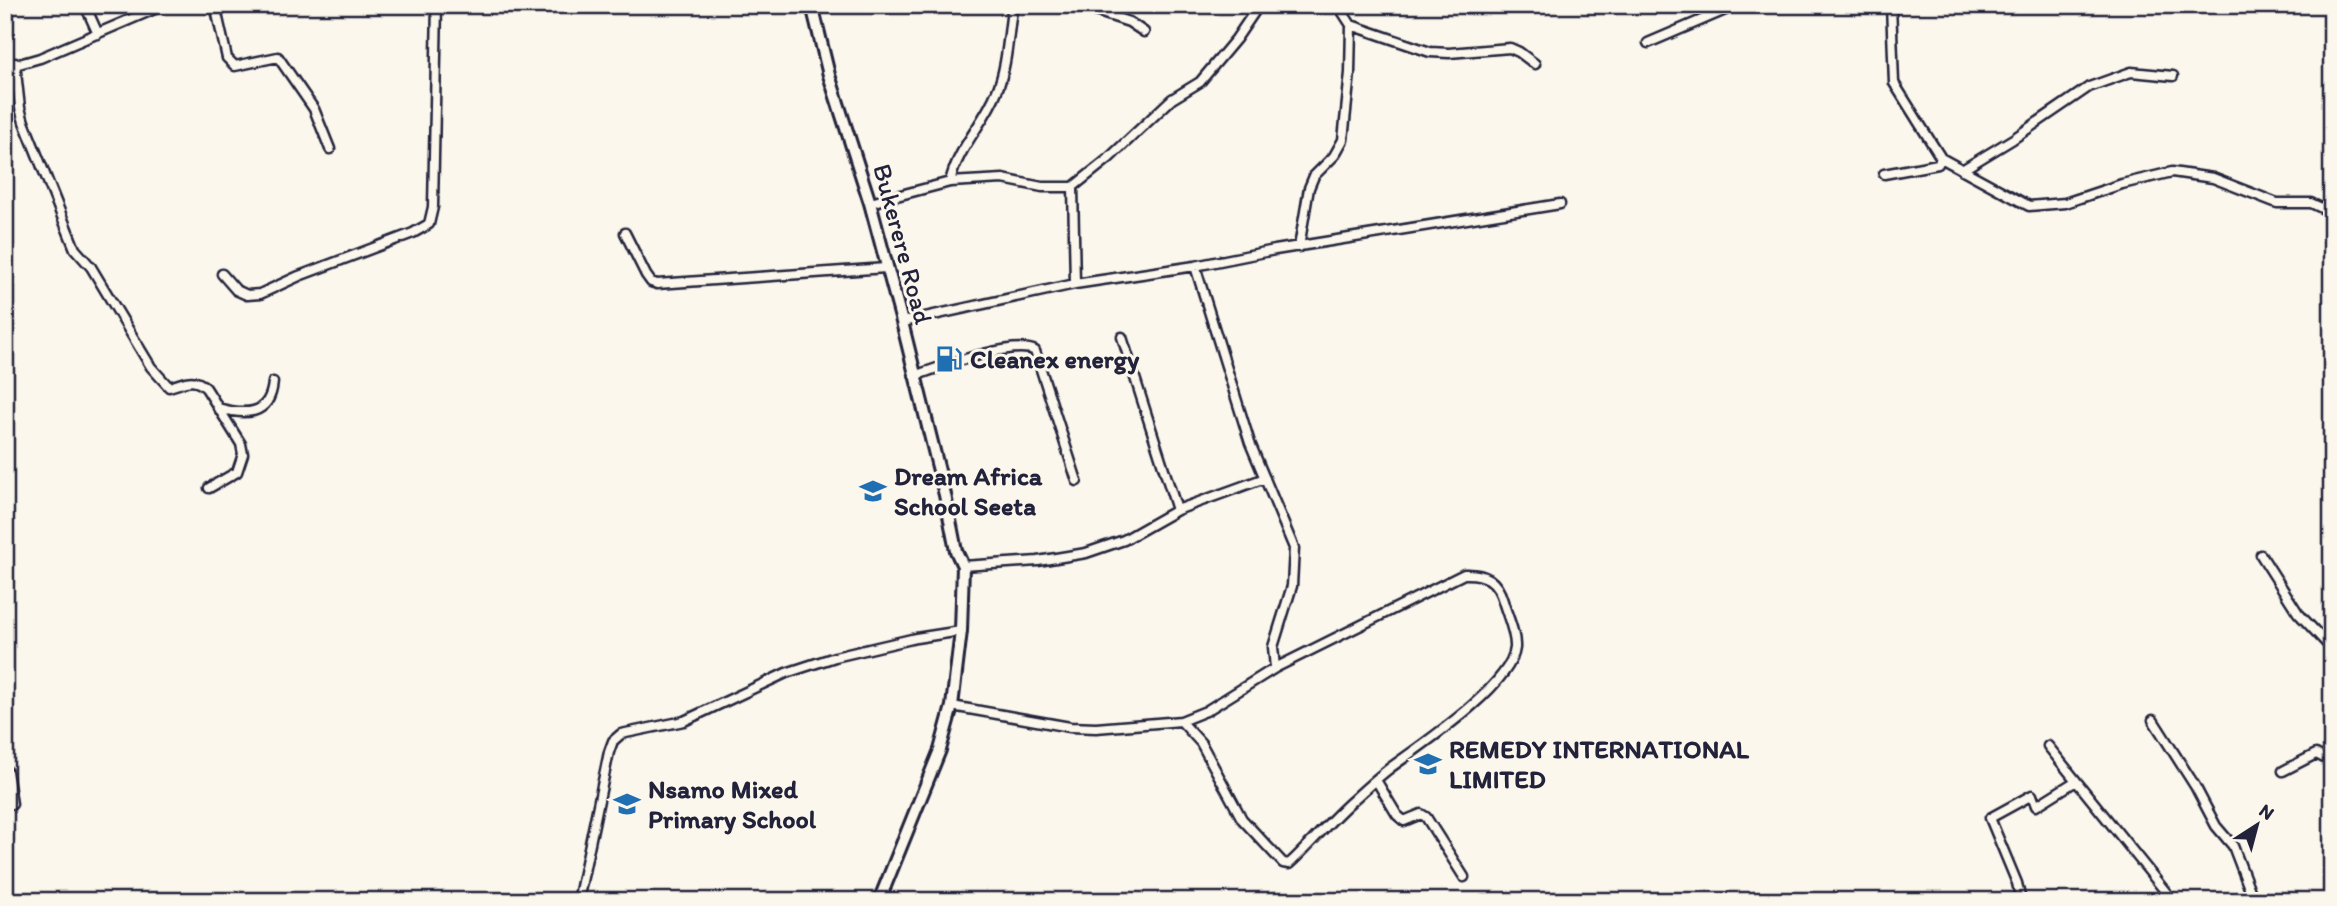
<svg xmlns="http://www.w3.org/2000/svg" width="2337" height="906" viewBox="0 0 2337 906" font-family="Itim,sans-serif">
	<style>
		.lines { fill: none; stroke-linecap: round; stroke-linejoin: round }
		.minor-casing { stroke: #22223b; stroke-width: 13 }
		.secondary-casing { stroke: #22223b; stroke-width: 16 }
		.minor { stroke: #fbf7ec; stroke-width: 8 }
		.secondary { stroke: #fbf7ec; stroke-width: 10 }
		.labels { text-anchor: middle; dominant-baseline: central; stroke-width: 6; stroke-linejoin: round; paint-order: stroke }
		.street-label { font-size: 26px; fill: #22223b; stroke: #fbf7ec }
		.poi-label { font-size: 26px; font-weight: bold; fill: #22223b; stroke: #fbf7ec; text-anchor: start }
	</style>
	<rect width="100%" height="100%" fill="#fbf7ec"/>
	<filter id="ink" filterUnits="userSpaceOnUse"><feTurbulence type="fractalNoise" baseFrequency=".0143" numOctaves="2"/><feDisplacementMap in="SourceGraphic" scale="14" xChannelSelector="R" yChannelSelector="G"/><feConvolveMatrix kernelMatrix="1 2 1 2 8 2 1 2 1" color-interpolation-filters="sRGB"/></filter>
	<g filter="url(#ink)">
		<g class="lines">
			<!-- minor casing -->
			<g class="minor-casing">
				<path id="minor" d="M85 5 98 34
					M215 5 227 58 235 66 278 57 314 109 330 149
					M1077 5 1129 22 1144 32
					M1338 5 1351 25 1430 52 1449 53 1510 48 1519 52 1535 64
					M1648 43 1737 5
					M15 63 20 108 24 122 75 249 91 267 151 367 169 387C184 383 193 376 206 388L241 444 243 454 237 472 209 488
					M5 68 40 58 164 5
					M1941 158 2029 206 2065 203 2122 184 2172 172 2213 178 2277 203H2311L2332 213
					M1962 170 2013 139 2089 87 2131 72 2173 76
					M1884 174 1938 164 1941 158 1894 83 1891 5
					M950 182C958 147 984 124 997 91 1007 67 1008 36 1012 10L1016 5
					M1073 187 1075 284
					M870 203 950 182 1003 179 1042 187H1073L1108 159 1172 99 1200 82 1236 39 1259 5
					M625 233 646 275 651 282 657 284 886 268
					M1299 247 1309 188 1314 176 1334 156 1343 140 1350 73 1351 25
					M1195 266 1250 443 1294 548 1292 586 1273 647 1275 668
					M222 274 236 290 247 295 260 294 299 276 413 233 429 224 433 207 437 5
					M902 322 1075 284 1195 266 1275 250 1560 204
					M1122 337 1177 510
					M914 376C938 368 1014 339 1035 351L1077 481
					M218 408C244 415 270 417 273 382
					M2261 555 2298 613 2332 649
					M963 566 1038 561 1086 553 1124 540 1177 510 1265 478
					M952 706 1070 727 1096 728 1181 721 1206 711 1275 668 1464 574C1485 573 1497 580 1503 601 1507 615 1516 633 1515 648 1511 686 1420 746 1390 768 1377 778 1365 789 1353 800 1330 820 1311 844 1289 864L1283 863 1242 819 1201 743 1181 721
					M2153 720 2195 786 2216 826 2233 846 2254 901
					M2048 746 2173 901
					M2283 771 2316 754 2332 762
					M1376 780 1397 815 1404 821 1421 814 1426 817 1464 877
					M5 806 12 804 7 771
					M578 901 609 752 613 741 621 734 684 721 786 673 835 657 916 638 961 631
					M2021 901 2017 883 1990 818 2032 795 2036 806 2076 781"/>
			</g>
			<!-- secondary casing -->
			<g class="secondary-casing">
				<path id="secondary" d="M812 5 829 75 870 203 902 322 945 495 956 551 963 566 961 631 952 706 940 750 879 901"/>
			</g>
			<!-- minor -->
			<use href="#minor" class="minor"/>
			<!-- secondary -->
			<use href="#secondary" class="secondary"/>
		</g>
	</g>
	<!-- icons -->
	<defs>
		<g id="fuel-bare" transform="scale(2.1)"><path d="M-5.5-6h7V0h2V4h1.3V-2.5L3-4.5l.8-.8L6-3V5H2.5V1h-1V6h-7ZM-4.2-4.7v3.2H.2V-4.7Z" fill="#1f6fb2" stroke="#fbf7ec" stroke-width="2.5" paint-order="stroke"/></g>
		<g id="school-bare" transform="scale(2.1)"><path d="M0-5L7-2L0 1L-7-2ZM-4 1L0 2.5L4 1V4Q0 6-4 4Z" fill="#1f6fb2" stroke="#fbf7ec" stroke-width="2.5" paint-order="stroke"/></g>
	</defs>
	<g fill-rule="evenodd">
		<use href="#fuel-bare" x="949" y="359"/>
		<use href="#school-bare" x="873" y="491"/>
		<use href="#school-bare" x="1428" y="764"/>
		<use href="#school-bare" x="627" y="804"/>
	</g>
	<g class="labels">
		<!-- street labels -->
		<g class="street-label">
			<text transform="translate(903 244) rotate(75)">Bukerere Road</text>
		</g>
		<!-- poi labels -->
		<g class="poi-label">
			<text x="970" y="359">Cleanex energy</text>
			<text x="894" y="476">Dream Africa<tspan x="894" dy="30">School Seeta</tspan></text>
			<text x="1449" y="749">REMEDY INTERNATIONAL<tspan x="1449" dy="30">LIMITED</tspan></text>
			<text x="648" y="789">Nsamo Mixed<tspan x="648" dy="30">Primary School</tspan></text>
		</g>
	</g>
	<!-- margin -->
	<rect width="2337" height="906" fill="none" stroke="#fbf7ec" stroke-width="28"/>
	<rect x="14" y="14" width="2309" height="878" fill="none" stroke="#22223b" stroke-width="2.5" filter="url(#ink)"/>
	<!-- north arrow -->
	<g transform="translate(2257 825) rotate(36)" stroke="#fbf7ec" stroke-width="5" paint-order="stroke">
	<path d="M0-5L12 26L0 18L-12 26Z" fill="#22223b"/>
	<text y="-10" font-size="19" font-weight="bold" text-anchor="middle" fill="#22223b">N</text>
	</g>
</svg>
